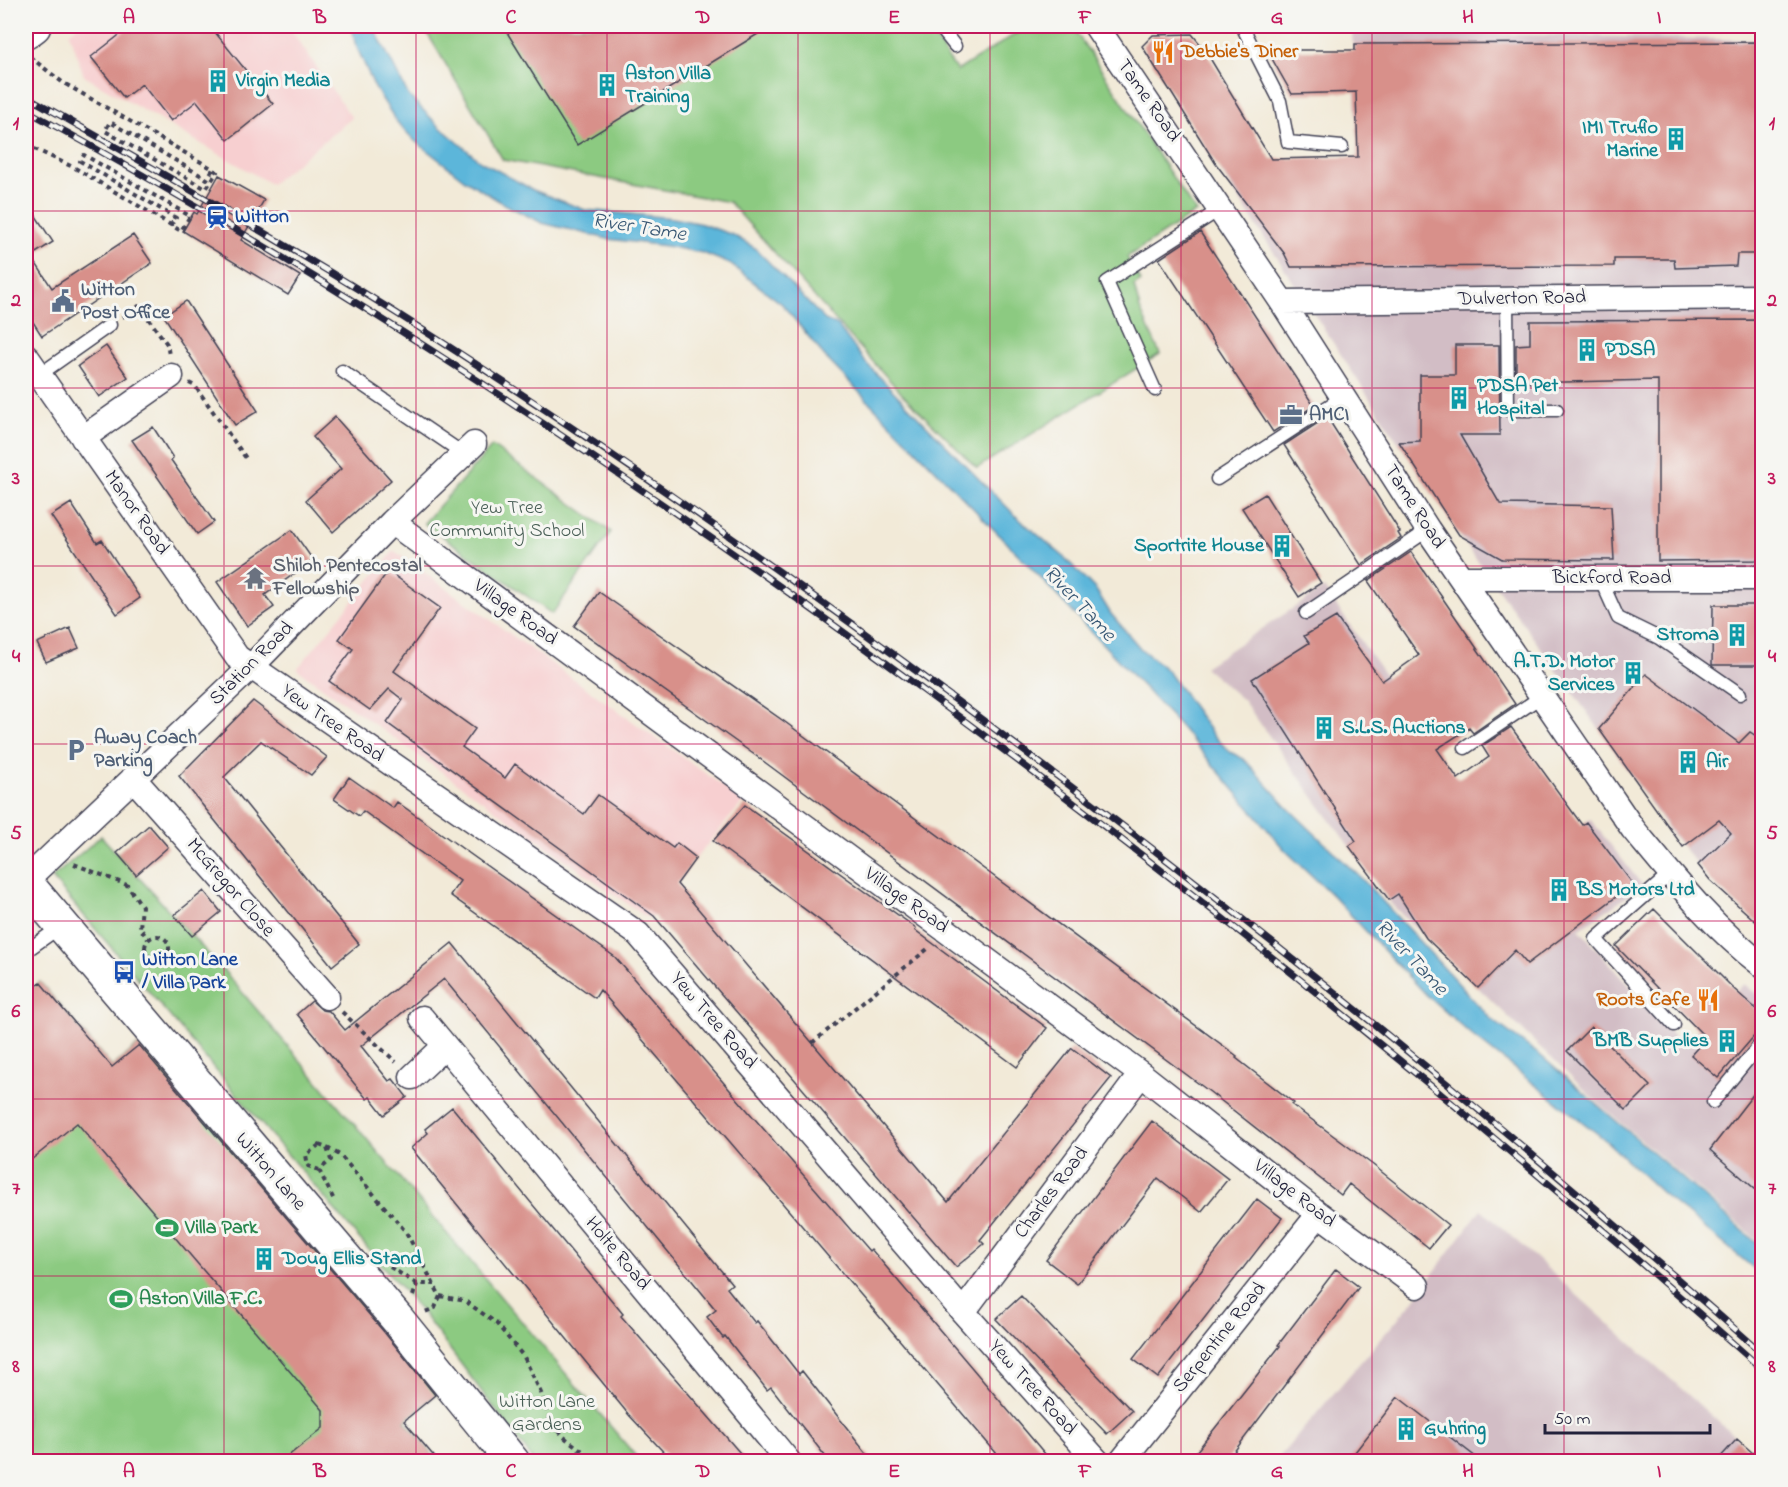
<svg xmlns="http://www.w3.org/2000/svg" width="1788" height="1487" viewBox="0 0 1788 1487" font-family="'Indie Flower',sans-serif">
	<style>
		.built { fill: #f7cfd0 }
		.industrial { fill: #d2bdc5 }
		.green { fill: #8cca81; stroke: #57765e; stroke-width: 1.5 }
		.water { fill: #5cb6da; stroke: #3f6c8a; stroke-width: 1.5 }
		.building { fill: #d8908a }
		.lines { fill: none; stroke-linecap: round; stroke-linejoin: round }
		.service-casing { stroke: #414053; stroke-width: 15 }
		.minor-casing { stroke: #414053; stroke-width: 27 }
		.secondary-casing { stroke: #414053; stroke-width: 36 }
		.primary-casing { stroke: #414053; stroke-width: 36 }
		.path { stroke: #414053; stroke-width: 4; stroke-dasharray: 4.5 4.5; stroke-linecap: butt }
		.service { stroke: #fff; stroke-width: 12 }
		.minor { stroke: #fff; stroke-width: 24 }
		.secondary { stroke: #fff; stroke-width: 33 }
		.primary { stroke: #fff; stroke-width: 33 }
		.rail-casing { stroke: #22223b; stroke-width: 7 }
		.rail { stroke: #f6f6f2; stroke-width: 4.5; stroke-dasharray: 14; stroke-linecap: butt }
		.grid { fill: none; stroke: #c2185b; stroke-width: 1.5; stroke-opacity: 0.55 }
		.labels { text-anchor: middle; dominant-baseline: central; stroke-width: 6; stroke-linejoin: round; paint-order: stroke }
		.food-label { font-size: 20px; font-weight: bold; fill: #c56008; stroke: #f6f6f2; text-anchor: start }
		.culture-label { font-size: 20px; font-weight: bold; fill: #0d838f; stroke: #f6f6f2; text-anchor: start }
		.street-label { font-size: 20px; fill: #22223b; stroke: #f6f6f2 }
		.transit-label { font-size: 20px; font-weight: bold; fill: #164399; stroke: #f6f6f2; text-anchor: start }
		.service-label { font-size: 20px; font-weight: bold; fill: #4e5e75; stroke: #f6f6f2; text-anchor: start }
		.park-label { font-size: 20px; fill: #475d54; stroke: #f6f6f2 }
		.worship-label { font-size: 20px; font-weight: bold; fill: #5b616d; stroke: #f6f6f2; text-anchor: start }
		.leisure-label { font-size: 20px; font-weight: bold; fill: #27864d; stroke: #f6f6f2; text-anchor: start }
		.water-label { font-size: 21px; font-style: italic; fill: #365673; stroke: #f6f6f2 }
		.neatline { fill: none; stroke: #c2185b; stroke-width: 2 }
		.grid-label { font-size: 20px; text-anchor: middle; font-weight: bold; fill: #c2185b }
	</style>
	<rect width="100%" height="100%" fill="#f6f6f2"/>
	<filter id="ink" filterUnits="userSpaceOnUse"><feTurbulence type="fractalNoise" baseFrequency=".0167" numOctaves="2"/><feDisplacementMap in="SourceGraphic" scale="12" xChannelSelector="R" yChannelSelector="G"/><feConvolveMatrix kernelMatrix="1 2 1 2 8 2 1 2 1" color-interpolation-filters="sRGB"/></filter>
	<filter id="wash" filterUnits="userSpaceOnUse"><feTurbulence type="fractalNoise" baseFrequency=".008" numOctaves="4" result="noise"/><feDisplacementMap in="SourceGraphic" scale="24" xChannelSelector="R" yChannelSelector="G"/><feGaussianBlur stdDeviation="1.35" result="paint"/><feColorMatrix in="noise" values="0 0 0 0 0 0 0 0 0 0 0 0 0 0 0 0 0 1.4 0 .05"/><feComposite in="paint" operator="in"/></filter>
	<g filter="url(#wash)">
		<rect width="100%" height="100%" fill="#f2ead8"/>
		<!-- built -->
		<path class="built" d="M78 26H288L352 118 271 184 84 76 69 33Z
			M394 551 744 801 696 858 654 916 646 917 297 669Z"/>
		<!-- industrial -->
		<path class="industrial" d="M1352 31 1762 40V927L1711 881 1670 832 1599 729 1459 535 1216 164 1358 157Z
			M1324 588 1520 868 1590 819 1643 886 1579 929 1682 1045 1744 984 1762 998V1244L1596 1101 1392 905 1243 700 1204 667Z
			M1481 1209 1762 1461V1462H1275L1413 1301Z"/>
		<!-- green -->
		<path class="green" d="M423 26H926L957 71 1028 26H1072L1196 212 1127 257 1141 281 1134 286 1140 309 1160 354 977 468 903 395 729 202 503 160Z
			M492 446 611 532 552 614 424 523Z
			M101 836 225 972 640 1461H534L421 1311 52 878Z
			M40 982 112 1067 147 1038 444 1388 405 1421 438 1461H26V994Z"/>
		<!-- water -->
		<path class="water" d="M352 26H373L409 96 440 127 480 161 533 190 585 210 673 218 702 224 733 235 755 248 825 320 838 326 866 363 976 476 1018 518 1063 556 1096 590 1111 614 1141 649 1168 671 1213 735 1230 752 1244 759 1288 808 1363 880 1491 1019 1541 1056 1762 1247V1275L1662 1193 1603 1138 1474 1037 1421 990 1333 896 1284 849 1180 726 1014 550 826 358 782 304 730 264 703 253 666 246 608 239 542 223 504 204 465 180 415 141 397 122 375 88 355 43Z"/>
		<g id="blocks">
			<!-- building -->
			<path class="building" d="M131 26H210L273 104 228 140 197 101 171 121 142 84 124 98 91 57Z
				M503 26H771L577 145Z
				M1192 34 1205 50 1271 159 1358 157 1356 92 1292 94 1267 50H1355V44L1762 42V254H1737L1736 266 1675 268 1674 259H1614V266L1291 267 1284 253 1216 164 1142 46 1153 35Z
				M219 175 264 200 241 240 300 276 288 295 183 231 194 212 197 214Z
				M26 201 53 242 31 256 52 288 133 235 152 263 42 336 26 311Z
				M1200 232 1314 406 1273 432 1159 259Z
				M186 301 258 411 235 425 164 316Z
				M1762 320V560L1658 561V380L1516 383V345L1530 344V321Z
				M1455 345H1499L1500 435H1460L1500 504 1611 506 1614 560 1502 559 1459 535 1399 442 1420 441V375H1455Z
				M106 346 128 377 99 397 78 366Z
				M335 417 391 480 333 532 306 500 341 469 313 437Z
				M1327 417 1400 532 1398 533 1401 538 1361 565 1284 445Z
				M153 427 173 458 171 460 214 522 197 534 132 440Z
				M1265 494 1321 583 1299 597 1242 508Z
				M71 503 97 543 102 540 140 598 117 614 51 516Z
				M292 530 313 560 265 595 274 607 247 626 217 582Z
				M1411 552 1515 704 1473 733 1469 728 1437 749 1458 779 1489 757 1482 746 1511 727 1582 825 1586 822 1633 884 1527 964 1515 950 1478 988 1426 938 1398 894 1389 900 1349 846 1356 841 1252 679 1309 643 1304 636 1336 617 1382 681 1419 655 1368 581Z
				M388 571 440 608 394 671 475 729 462 747 505 778 515 764 584 814 598 795 673 848 677 843 696 858 677 884 948 1202 1072 1048 1111 1078 980 1240 984 1244 956 1267 654 916 387 723 403 700 389 689 370 710 329 681 353 649 339 639Z
				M599 592 785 722 1237 1056 1236 1058 1294 1103 1292 1105 1373 1165 1448 1225 1429 1248 1349 1184 1341 1195 1210 1092 759 758 574 626Z
				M1713 605H1762V665H1712Z
				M70 628 79 648 46 662 37 643Z
				M1646 674 1739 743 1750 732 1762 740V927L1710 880 1698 865 1731 833 1719 820 1683 847 1599 729Z
				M253 701 327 757 311 775 261 741 224 777 359 944 332 966 179 776Z
				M349 777 393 808 397 802 615 957 869 1251 871 1249 1051 1461H1003L600 990 595 998 450 895 460 881 363 811 359 816 334 799Z
				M745 805 916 928 915 930 1047 1028 1017 1067 713 841Z
				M149 825 168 847 136 875 117 853Z
				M204 891 221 912 192 936 174 915Z
				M1654 909 1735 990 1762 1014V1027L1718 1078 1691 1055 1706 1038 1616 946Z
				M452 943 732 1284 727 1288 755 1323 757 1321 799 1374 802 1371 873 1461H829L771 1387 767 1390 725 1336 723 1338 707 1317 716 1310 444 979 361 1046 389 1081 393 1079 407 1097 384 1115 370 1097 367 1099 297 1014 312 1001 322 1010 329 1011 345 1030Z
				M40 982 112 1067 139 1045 384 1332 435 1395 404 1421 438 1461H282L323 1428V1410L77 1123 26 1164V994Z
				M1591 1027 1650 1086 1626 1110 1567 1051Z
				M1762 1083V1195L1710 1150Z
				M452 1107 623 1314 621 1316 747 1461H672L629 1415 411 1148 428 1133 425 1129Z
				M1152 1121 1228 1179 1201 1212 1158 1178 1077 1284 1046 1260Z
				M1257 1199 1282 1218 1158 1378 1133 1359Z
				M1336 1269 1359 1287 1227 1461H1189L1280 1346 1278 1345Z
				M1021 1296 1132 1411 1107 1434 996 1319Z
				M1398 1397 1481 1461H1348Z
				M1737 1439 1762 1461H1717Z"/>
		</g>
	</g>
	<g filter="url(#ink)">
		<use href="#blocks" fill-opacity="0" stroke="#414053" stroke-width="1.5"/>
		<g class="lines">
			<!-- service casing -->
			<g class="service-casing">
				<path id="service" d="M939 26 955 46
					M1242 26 1280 101 1288 142 1342 147
					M1507 299 1508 410H1557
					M342 371 464 454
					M39 375 110 325
					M1155 390 1107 282 1219 210
					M1217 479 1344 396
					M1600 578 1618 618 1659 638 1740 694
					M1306 613 1428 530
					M1465 748 1542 696
					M1670 874 1596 939 1674 1025
					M26 951 60 927
					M1713 1102 1762 1042"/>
			</g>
			<!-- minor casing -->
			<g class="minor-casing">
				<path id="minor" d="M1096 26 1282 302 1428 530 1633 829C1672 876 1713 928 1762 965
					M1282 302 1762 297
					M26 356 237 657 638 934 963 1312 1098 1462
					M83 438 171 376
					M392 522 1141 1074 1319 1214 1417 1286
					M1462 578H1762
					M133 778 327 997
					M26 880 250 668 392 522 474 444
					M422 1018 789 1462
					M412 1077 445 1046
					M963 1312 1141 1074
					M1121 1462 1319 1214"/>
			</g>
			<!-- secondary casing -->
			<g class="secondary-casing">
				<path id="secondary" d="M26 883 398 1320 513 1462"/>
			</g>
			<!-- primary casing -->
			<g class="primary-casing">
				<path id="primary" d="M26 32 34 26"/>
			</g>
			<!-- path -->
			<path class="path" d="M30 57 62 82 213 169 217 172 206 189 105 131 110 122 207 179 213 169
				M26 145 75 168 181 231 190 216 84 155 80 161 176 218 171 225
				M122 317 139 306 167 344 169 355
				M189 383 195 386 248 461
				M74 864 127 885 142 906 140 928 148 939
				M145 948a12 12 0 1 1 24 0a12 12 0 1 1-24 0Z
				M342 1012 396 1062
				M812 1043 930 947
				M319 1145 327 1148 331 1160 319 1170 308 1166 306 1155Z
				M327 1148 340 1155 406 1232 440 1296 435 1308 425 1312
				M319 1170 334 1200
				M390 1267 417 1284
				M413 1296 417 1284H435
				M440 1296 465 1301 496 1323 524 1357 541 1393 550 1420 564 1437 597 1462"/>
			<!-- service -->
			<use href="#service" class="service"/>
			<!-- minor -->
			<use href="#minor" class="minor"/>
			<!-- secondary -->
			<use href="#secondary" class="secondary"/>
			<!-- primary -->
			<use href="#primary" class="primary"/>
			<!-- rail casing -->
			<g class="rail-casing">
				<path id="rail" d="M26 96C138 159 251 224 361 291 566 418 764 558 957 701 1235 907 1504 1124 1762 1353
					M26 110C339 280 636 479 923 690 1213 904 1493 1130 1762 1369"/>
			</g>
			<!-- rail -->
			<use href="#rail" class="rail"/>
		</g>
	</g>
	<!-- grid -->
	<path class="grid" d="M224 26V1462M416 26V1462M607 26V1462M798 26V1462M990 26V1462M1181 26V1462M1372 26V1462M1564 26V1462M26 211H1762M26 388H1762M26 566H1762M26 744H1762M26 921H1762M26 1099H1762M26 1276H1762"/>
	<!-- icons -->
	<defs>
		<g id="restaurant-bare" transform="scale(1.8)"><path d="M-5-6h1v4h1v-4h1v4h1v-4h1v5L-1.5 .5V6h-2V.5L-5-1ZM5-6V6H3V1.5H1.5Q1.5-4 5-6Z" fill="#e8710a" stroke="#f6f6f2" stroke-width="2.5" paint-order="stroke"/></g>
		<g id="building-bare" transform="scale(1.8)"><path d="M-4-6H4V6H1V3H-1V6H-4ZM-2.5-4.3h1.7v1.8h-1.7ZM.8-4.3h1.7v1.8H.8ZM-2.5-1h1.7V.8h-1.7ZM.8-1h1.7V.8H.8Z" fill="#0f9aa8" stroke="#f6f6f2" stroke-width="2.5" paint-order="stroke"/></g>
		<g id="station-bare" transform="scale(1.8)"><path d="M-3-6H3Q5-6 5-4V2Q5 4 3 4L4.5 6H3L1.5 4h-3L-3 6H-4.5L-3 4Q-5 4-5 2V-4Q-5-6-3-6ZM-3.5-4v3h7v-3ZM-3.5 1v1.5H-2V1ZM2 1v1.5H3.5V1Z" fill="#1a4fb4" stroke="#f6f6f2" stroke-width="2.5" paint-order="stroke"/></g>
		<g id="civic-bare" transform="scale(1.8)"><path d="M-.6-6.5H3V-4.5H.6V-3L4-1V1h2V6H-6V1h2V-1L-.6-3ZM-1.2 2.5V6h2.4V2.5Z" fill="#5c6f8a" stroke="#f6f6f2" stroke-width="2.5" paint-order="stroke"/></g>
		<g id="office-bare" transform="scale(1.8)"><path d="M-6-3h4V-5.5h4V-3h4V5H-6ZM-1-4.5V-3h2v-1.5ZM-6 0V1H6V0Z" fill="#5c6f8a" stroke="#f6f6f2" stroke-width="2.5" paint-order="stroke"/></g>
		<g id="temple-bare" transform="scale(1.8)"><path d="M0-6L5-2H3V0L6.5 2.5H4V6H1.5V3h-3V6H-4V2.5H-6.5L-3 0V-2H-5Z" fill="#6b7280" stroke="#f6f6f2" stroke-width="2.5" paint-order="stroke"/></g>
		<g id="parking-bare" transform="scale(1.8)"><path d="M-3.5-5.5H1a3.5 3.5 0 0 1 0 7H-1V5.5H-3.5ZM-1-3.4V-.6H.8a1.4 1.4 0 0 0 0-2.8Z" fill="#5c6f8a" stroke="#f6f6f2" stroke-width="2.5" paint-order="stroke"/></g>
		<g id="bus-bare" transform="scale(1.8)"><path d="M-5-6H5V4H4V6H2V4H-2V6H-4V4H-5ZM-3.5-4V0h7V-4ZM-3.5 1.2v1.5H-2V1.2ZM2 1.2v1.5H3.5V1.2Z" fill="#1a4fb4" stroke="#f6f6f2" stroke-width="2.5" paint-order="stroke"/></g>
		<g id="stadium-bare" transform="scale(1.8)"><path d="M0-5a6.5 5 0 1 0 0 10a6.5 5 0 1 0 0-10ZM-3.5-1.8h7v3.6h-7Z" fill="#2e9e5b" stroke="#f6f6f2" stroke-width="2.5" paint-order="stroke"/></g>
	</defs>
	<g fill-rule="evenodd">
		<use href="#restaurant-bare" x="1163" y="52"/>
		<use href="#building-bare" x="218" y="81"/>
		<use href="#building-bare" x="607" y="85"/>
		<use href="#building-bare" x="1676" y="139"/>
		<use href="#station-bare" x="217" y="217"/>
		<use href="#civic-bare" x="63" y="301"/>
		<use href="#building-bare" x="1587" y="350"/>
		<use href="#building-bare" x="1459" y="398"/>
		<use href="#office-bare" x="1291" y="415"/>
		<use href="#building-bare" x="1282" y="546"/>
		<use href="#temple-bare" x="255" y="578"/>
		<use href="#building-bare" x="1737" y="635"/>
		<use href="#building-bare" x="1633" y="673"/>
		<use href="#building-bare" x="1324" y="728"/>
		<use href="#parking-bare" x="76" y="750"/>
		<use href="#building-bare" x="1688" y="762"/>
		<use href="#building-bare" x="1559" y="890"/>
		<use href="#bus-bare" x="124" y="972"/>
		<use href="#restaurant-bare" x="1708" y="1000"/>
		<use href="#building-bare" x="1727" y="1041"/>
		<use href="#stadium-bare" x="167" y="1228"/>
		<use href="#building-bare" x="264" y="1259"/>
		<use href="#stadium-bare" x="121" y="1299"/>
		<use href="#building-bare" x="1406" y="1429"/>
	</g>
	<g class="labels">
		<!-- food labels -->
		<g class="food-label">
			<text x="1181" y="52">Debbie's Diner</text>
			<text x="1690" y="1000" text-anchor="end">Roots Cafe</text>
		</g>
		<!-- culture labels -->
		<g class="culture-label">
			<text x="625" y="74">Aston Villa<tspan x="625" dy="23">Training</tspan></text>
			<text x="236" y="81">Virgin Media</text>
			<text x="1658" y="128" text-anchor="end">IMI Truflo<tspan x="1658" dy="23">Marine</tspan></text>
			<text x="1605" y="350">PDSA</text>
			<text x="1477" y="386">PDSA Pet<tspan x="1477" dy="23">Hospital</tspan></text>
			<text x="1264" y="546" text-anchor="end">Sportrite House</text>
			<text x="1719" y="635" text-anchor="end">Stroma</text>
			<text x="1615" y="662" text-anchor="end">A.T.D. Motor<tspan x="1615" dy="23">Services</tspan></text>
			<text x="1342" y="728">S.L.S. Auctions</text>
			<text x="1706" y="762">Air</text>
			<text x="1577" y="890">BS Motors Ltd</text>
			<text x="1709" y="1041" text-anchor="end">BMB Supplies</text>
			<text x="282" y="1259">Doug Ellis Stand</text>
			<text x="1424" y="1429">Guhring</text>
		</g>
		<!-- street labels -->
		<g class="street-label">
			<text transform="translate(1148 101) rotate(55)">Tame Road</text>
			<text transform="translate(1522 299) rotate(-1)">Dulverton Road</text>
			<text transform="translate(1414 507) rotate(57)">Tame Road</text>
			<text transform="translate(136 513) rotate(55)">Manor Road</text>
			<text x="1612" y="578">Bickford Road</text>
			<text transform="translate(515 613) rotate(36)">Village Road</text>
			<text transform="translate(252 664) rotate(-45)">Station Road</text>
			<text transform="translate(332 724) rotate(35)">Yew Tree Road</text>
			<text transform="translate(230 888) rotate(49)">McGregor Close</text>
			<text transform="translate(906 901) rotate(36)">Village Road</text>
			<text transform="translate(713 1021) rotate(49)">Yew Tree Road</text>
			<text transform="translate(270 1172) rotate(49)">Witton Lane</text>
			<text transform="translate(1052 1193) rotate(-53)">Charles Road</text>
			<text transform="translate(1294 1194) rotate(38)">Village Road</text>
			<text transform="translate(617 1254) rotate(50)">Holte Road</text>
			<text transform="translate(1220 1338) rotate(-51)">Serpentine Road</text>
			<text transform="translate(1032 1388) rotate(48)">Yew Tree Road</text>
		</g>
		<!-- transit labels -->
		<g class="transit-label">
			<text x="235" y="217">Witton</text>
			<text x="142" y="960">Witton Lane<tspan x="142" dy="23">/ Villa Park</tspan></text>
		</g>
		<!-- service labels -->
		<g class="service-label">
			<text x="81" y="290">Witton<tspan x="81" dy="23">Post Office</tspan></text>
			<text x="1309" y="415">AMCI</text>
			<text x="94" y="738">Away Coach<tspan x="94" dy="23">Parking</tspan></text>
		</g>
		<!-- park labels -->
		<g class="park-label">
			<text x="507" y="508">Yew Tree<tspan x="507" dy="23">Community School</tspan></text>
			<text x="547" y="1402">Witton Lane<tspan x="547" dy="23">Gardens</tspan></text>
		</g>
		<!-- worship labels -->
		<g class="worship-label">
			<text x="273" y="566">Shiloh Pentecostal<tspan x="273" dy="23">Fellowship</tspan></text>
		</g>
		<!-- leisure labels -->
		<g class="leisure-label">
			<text x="185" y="1228">Villa Park</text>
			<text x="139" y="1299">Aston Villa F.C.</text>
		</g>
		<!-- water labels -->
		<g class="water-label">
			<text transform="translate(639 228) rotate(9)">River Tame</text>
			<text transform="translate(1079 604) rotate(47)">River Tame</text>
			<text transform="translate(1411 958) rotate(47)">River Tame</text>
		</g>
	</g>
	<!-- margin -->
	<rect width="1788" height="1487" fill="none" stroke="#f6f6f2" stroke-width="66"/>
	<!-- scale -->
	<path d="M1545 1424v9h165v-9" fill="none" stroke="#22223b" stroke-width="3"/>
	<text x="1554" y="1424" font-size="18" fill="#22223b" stroke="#f6f6f2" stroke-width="4.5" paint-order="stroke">50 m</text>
	<rect x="33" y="33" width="1722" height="1421" class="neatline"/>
	<g class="grid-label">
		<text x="129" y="23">A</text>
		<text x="320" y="23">B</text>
		<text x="511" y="23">C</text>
		<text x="703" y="23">D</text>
		<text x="894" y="23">E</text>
		<text x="1085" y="23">F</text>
		<text x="1277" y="23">G</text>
		<text x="1468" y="23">H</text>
		<text x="1659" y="23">I</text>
		<text x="16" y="129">1</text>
		<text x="1772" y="129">1</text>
		<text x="16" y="306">2</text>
		<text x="1772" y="306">2</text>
		<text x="16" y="484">3</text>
		<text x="1772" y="484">3</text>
		<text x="16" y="662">4</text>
		<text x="1772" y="662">4</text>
		<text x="16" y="839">5</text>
		<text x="1772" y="839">5</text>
		<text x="16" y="1017">6</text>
		<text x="1772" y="1017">6</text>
		<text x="16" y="1194">7</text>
		<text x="1772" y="1194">7</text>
		<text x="16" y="1372">8</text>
		<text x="1772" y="1372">8</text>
		<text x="129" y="1477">A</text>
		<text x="320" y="1477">B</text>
		<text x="511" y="1477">C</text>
		<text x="703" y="1477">D</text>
		<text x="894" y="1477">E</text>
		<text x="1085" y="1477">F</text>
		<text x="1277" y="1477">G</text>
		<text x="1468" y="1477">H</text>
		<text x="1659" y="1477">I</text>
	</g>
</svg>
